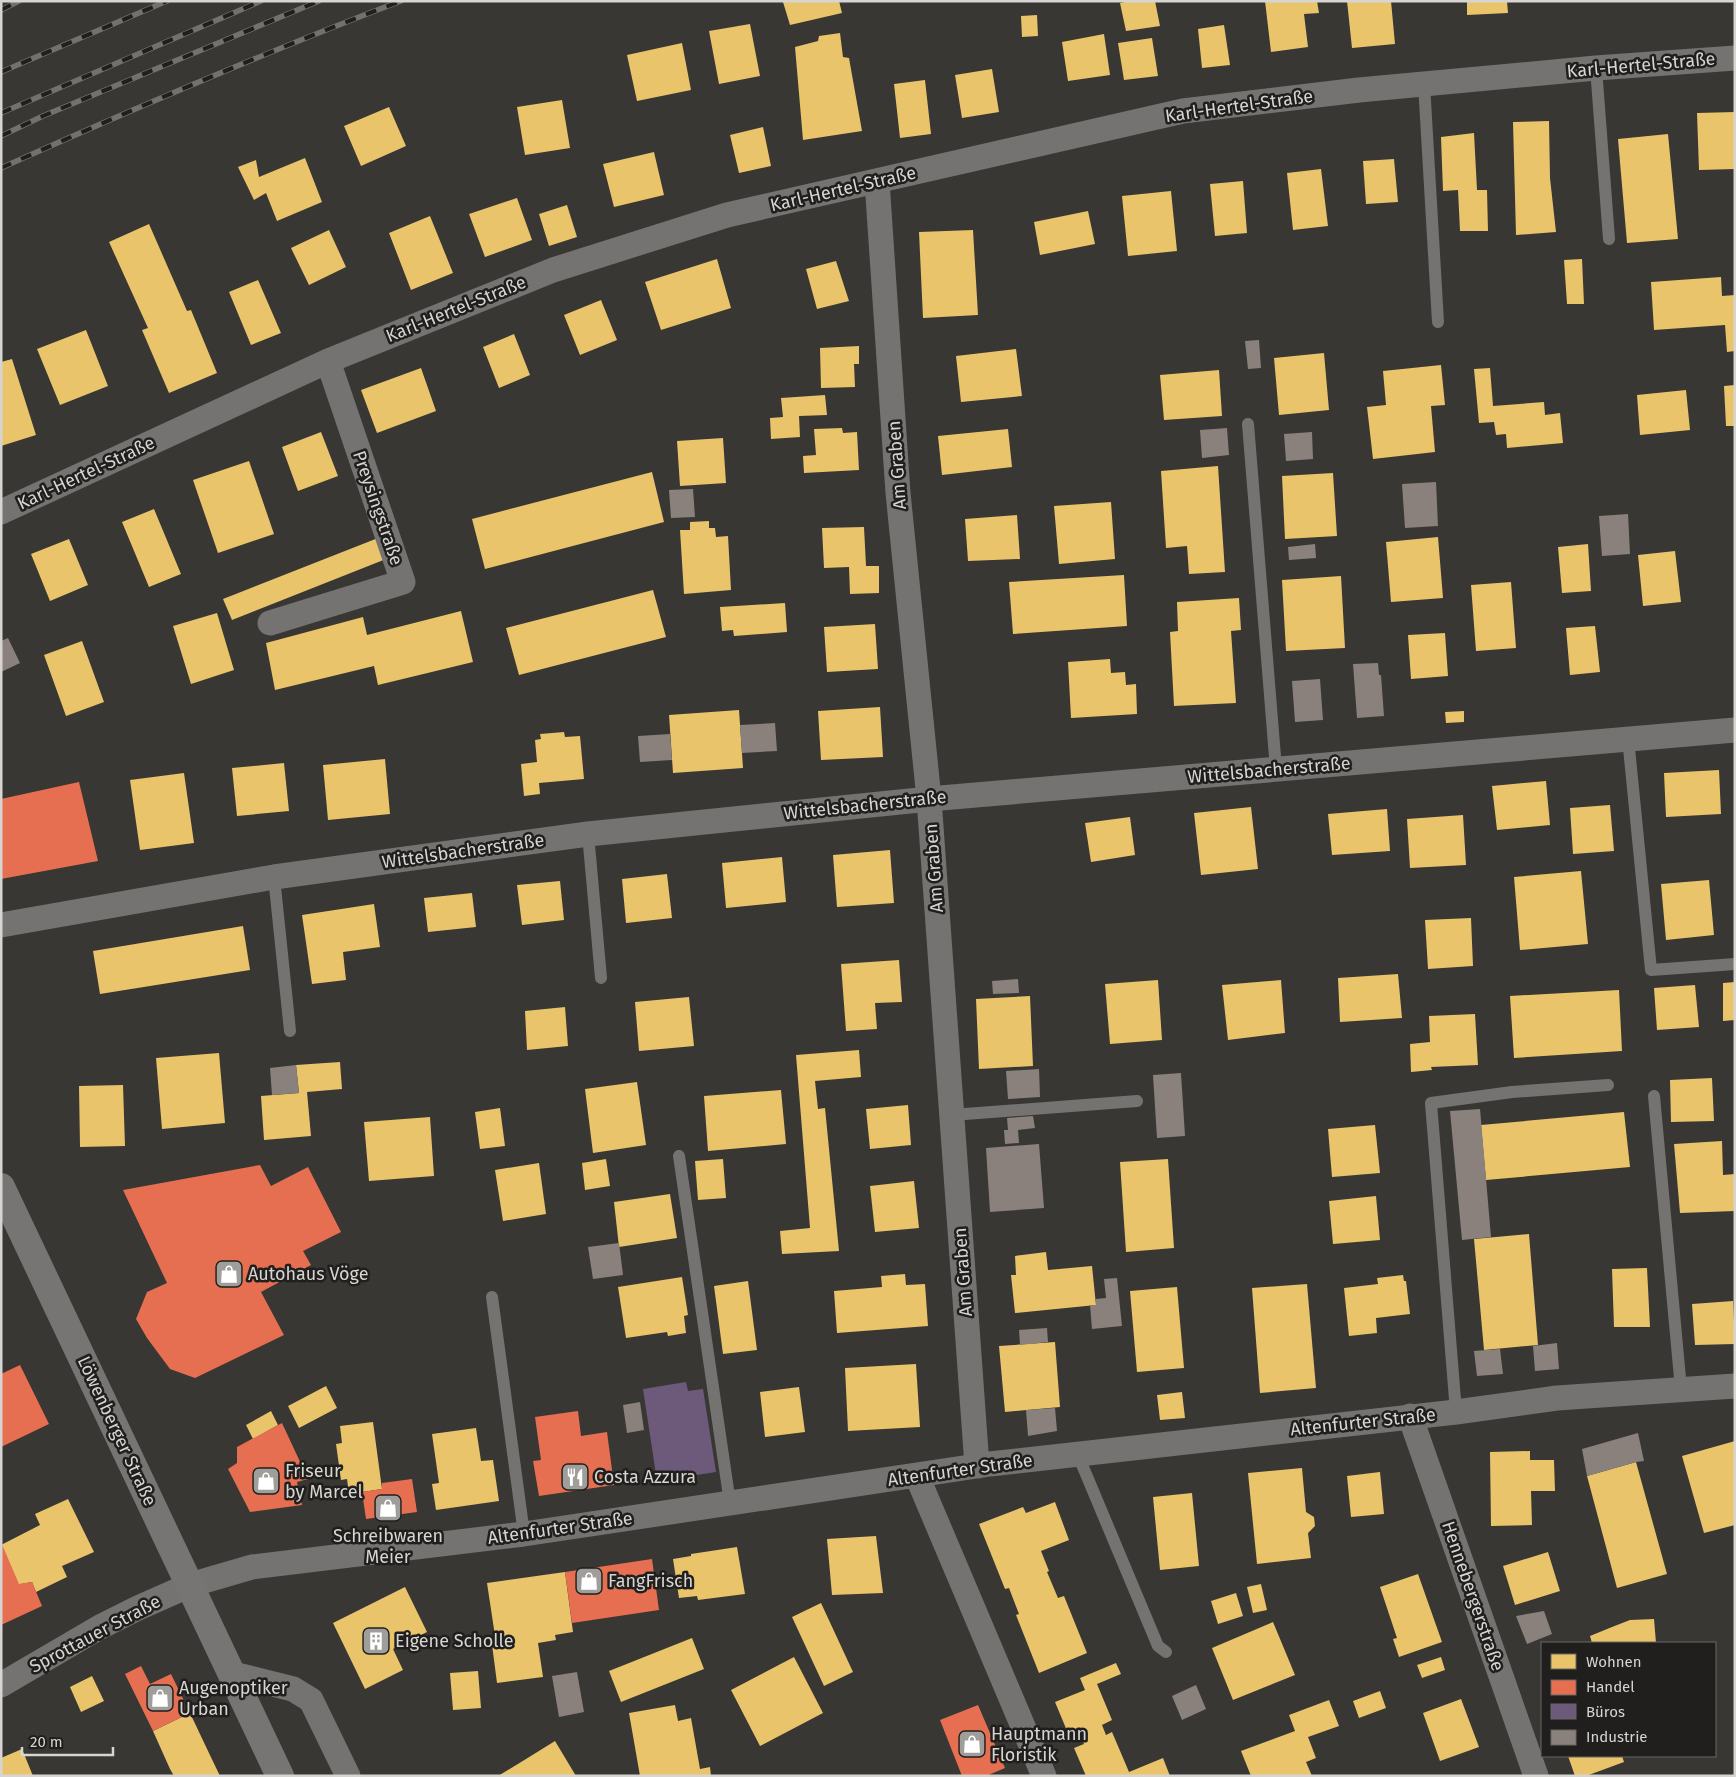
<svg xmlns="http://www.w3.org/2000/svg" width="1736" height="1777" viewBox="0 0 1736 1777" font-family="'Fira Sans',sans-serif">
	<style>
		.homes { fill: #e9c46a }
		.shops { fill: #e76f51 }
		.offices { fill: #6d597a }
		.industry { fill: #8a817c }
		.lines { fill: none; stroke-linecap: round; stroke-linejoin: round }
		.lane { stroke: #747372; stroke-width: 12 }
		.street { stroke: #747372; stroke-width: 25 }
		.secondary { stroke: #767574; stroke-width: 28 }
		.rail-casing { stroke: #727170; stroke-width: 5.5 }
		.rail { stroke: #201f1d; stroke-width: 4; stroke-dasharray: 11; stroke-linecap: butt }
		.labels { text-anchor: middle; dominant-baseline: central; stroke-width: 5; stroke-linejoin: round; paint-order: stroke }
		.street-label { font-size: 18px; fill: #d6d5d2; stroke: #201f1d }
		.poi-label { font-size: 18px; fill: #d6d5d2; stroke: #201f1d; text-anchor: start }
	</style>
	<rect width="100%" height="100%" fill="#383734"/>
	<!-- homes -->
	<path class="homes" d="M839 1 842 13 790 25 783 2Z
		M1129 1H1155L1160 26 1126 31 1120 3Z
		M1265 1H1317L1319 13 1304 14 1308 47 1271 52Z
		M1347 1H1391L1395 44 1352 48Z
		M1467 1H1507L1508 13 1467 15Z
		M1037 15 1038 36 1022 37 1021 16Z
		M750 24 760 76 719 84 709 31Z
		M1224 25 1230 65 1202 68 1198 29Z
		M840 33 843 57 849 58 862 131 803 140 795 47 818 41 819 36Z
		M1104 34 1110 75 1068 81 1062 42Z
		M1152 38 1158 76 1124 80 1118 43Z
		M682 43 691 90 637 101 627 55Z
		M992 69 999 112 962 118 955 75Z
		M925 80 931 134 900 138 894 84Z
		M562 100 570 148 525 155 517 107Z
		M389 107 406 146 361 166 344 126Z
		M1735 112V169L1699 170 1697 113Z
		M1549 121 1550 178 1556 232 1516 235 1513 122Z
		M763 127 771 166 739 173 730 135Z
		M1474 133 1477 190H1487L1488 231H1460L1458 190 1443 191 1441 137Z
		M1668 134 1678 239 1627 243 1618 139Z
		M654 152 664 195 614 207 603 164Z
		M305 158 322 202 277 221 266 193 254 200 238 167 256 160 259 177Z
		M1394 159 1398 202 1366 204 1363 161Z
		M1321 169 1328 226 1293 230 1287 173Z
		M1243 181 1247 233 1215 236 1210 184Z
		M1171 191 1177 251 1128 256 1122 196Z
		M517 198 532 240 485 257 469 214Z
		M567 205 577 237 549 246 539 214Z
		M1088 211 1095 244 1040 255 1034 222Z
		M430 216 453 273 411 290 389 233Z
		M149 224 187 311 191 310 217 373 169 393 142 330 148 328 109 242Z
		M329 230 346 267 309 285 291 248Z
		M973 230 978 315 923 318 919 232Z
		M717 259 731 308 661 330 645 282Z
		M1582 259 1584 304H1567L1564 260Z
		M836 261 849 301 817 309 806 269Z
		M1721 277 1722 296 1735 295V351L1727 352 1725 325 1654 330 1651 282Z
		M258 280 281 333 251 345 229 292Z
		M601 300 617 340 580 355 564 315Z
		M86 330 108 386 60 405 37 349Z
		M514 334 530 375 499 388 483 347Z
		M859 346V364H854L855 387 821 388 820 348Z
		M1016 349 1022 396 961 402 956 356Z
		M1324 353 1329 410 1279 415 1274 358Z
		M12 359 36 435 1 446V362Z
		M1441 365 1445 405 1431 406 1435 452 1373 459 1367 407 1386 405 1383 371Z
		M421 368 436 411 377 433 361 390Z
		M1490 368 1493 406 1544 402 1545 415 1560 413 1563 443 1507 448 1506 434 1496 435 1494 422 1479 423 1474 369Z
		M1219 370 1222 416 1164 420 1160 375Z
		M1735 385V426H1726L1724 386Z
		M1686 390 1690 430 1640 435 1637 395Z
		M825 395 827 415 799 416 800 437 771 439 770 418 783 417 781 398Z
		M842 428 843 433 857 432 859 470 804 473 803 456 816 455 814 429Z
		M1008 429 1012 467 942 475 938 436Z
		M321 432 338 476 298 491 282 447Z
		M723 438 726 483 680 486 677 441Z
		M249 461 274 534 218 553 193 480Z
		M1218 466 1225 572 1189 574 1187 546 1166 548 1161 471Z
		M652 472 664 522 485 569 472 519Z
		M1333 473 1337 536 1285 539 1282 476Z
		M1111 502 1115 559 1059 564 1054 506Z
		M154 509 181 574 149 587 122 522Z
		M1017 515 1020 559 968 561 965 519Z
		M709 521V528H715L716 537 728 536 731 590 684 594 680 530H690V522Z
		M864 527 866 566H879V593L850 594 849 567 824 568 822 528Z
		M1438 537 1443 598 1391 602 1386 542Z
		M378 538 386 559 232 620 223 599Z
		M69 539 88 585 50 601 31 554Z
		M1588 544 1591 591 1562 593 1558 547Z
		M1675 551 1681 602 1643 606 1638 555Z
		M1124 575 1127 626 1013 634 1009 582Z
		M1341 576 1345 648 1286 651 1282 580Z
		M1511 582 1516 648 1476 651 1471 585Z
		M653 590 666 637 519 675 506 628Z
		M1239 598 1241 630 1231 631 1236 703 1174 706 1170 632 1178 631 1177 602Z
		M785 603 787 632 734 636 733 630 722 631 720 607Z
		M461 611 473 662 378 685 374 666 275 690 266 643 363 617 367 635Z
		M217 613 234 670 191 684 173 626Z
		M875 624 878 669 827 672 824 627Z
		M1595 626 1600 672 1570 675 1566 628Z
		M1445 633 1448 676 1411 679 1408 635Z
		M82 641 104 702 66 716 44 655Z
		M1110 659 1111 673 1125 672 1126 685 1136 684 1137 714 1071 718 1068 662Z
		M880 707 883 757 821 760 818 711Z
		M739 710 743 768 673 773 669 715Z
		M1464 711V722L1446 723 1445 712Z
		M564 732 565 737 580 736 584 779 539 783 540 794 524 796 521 764 537 762 535 740 541 739 540 734Z
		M385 759 390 814 328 820 323 765Z
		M284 763 289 811 237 816 232 768Z
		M1719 770 1721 814 1666 817 1664 773Z
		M184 773 194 843 140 850 130 780Z
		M1546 781 1550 825 1497 830 1492 786Z
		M1610 805 1614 851 1573 854 1570 808Z
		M1251 807 1258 869 1201 875 1194 813Z
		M1387 809 1390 851 1332 855 1328 814Z
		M1463 815 1466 865 1410 868 1407 819Z
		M1130 817 1135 855 1091 862 1085 823Z
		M890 850 894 903 837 907 833 855Z
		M782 857 786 902 726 908 722 863Z
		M1581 871 1588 944 1520 950 1514 877Z
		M667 874 672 918 626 923 622 879Z
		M1709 880 1714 935 1666 940 1661 884Z
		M560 881 564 920 522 925 517 885Z
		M472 893 476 927 428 932 424 898Z
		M374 904 380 947 343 952 346 980 312 984 302 915Z
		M1471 918 1473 966 1428 969 1425 920Z
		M243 926 250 970 100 994 93 951Z
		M899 960 902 1002 875 1003 877 1029 846 1031 841 964Z
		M1398 974 1402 1018 1340 1022 1338 978Z
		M1158 980 1162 1040 1110 1044 1105 984Z
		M1281 980 1285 1033 1228 1040 1222 985Z
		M1735 982V1020L1723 1021V983Z
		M1695 985 1699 1027 1657 1030 1654 988Z
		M1619 990 1622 1051 1514 1058 1510 996Z
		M1030 996 1033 1066 979 1069 976 999Z
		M689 997 694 1046 639 1051 635 1002Z
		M565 1007 568 1046 527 1050 525 1011Z
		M1475 1014 1478 1065 1431 1067 1432 1070 1411 1072 1410 1044 1430 1042 1429 1016Z
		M859 1050 861 1077 815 1081 818 1109 825 1108 839 1251 782 1254 780 1231 810 1228 796 1055Z
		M219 1053 225 1123 162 1129 156 1058Z
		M340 1062 342 1089 307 1092 311 1136 264 1140 261 1096 299 1093 296 1065Z
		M1712 1078 1714 1121 1671 1122 1670 1080Z
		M637 1082 646 1145 593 1153 585 1089Z
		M123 1085 125 1146 80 1147 79 1086Z
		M781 1090 786 1144 708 1151 704 1096Z
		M908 1105 911 1145 870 1149 866 1109Z
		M500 1108 505 1146 480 1149 475 1112Z
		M1624 1112 1630 1167 1486 1180 1481 1125Z
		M430 1117 434 1176 369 1181 364 1122Z
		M1375 1125 1380 1173 1332 1177 1328 1129Z
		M1722 1141 1723 1175 1735 1174V1211L1680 1213 1674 1144Z
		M606 1159 610 1186 585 1190 582 1163Z
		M723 1159 726 1198 698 1200 695 1161Z
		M1168 1159 1174 1248 1126 1252 1120 1162Z
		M539 1163 546 1214 503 1221 495 1170Z
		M914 1181 919 1228 875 1232 870 1186Z
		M670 1194 677 1238 619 1247 614 1202Z
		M1376 1196 1380 1240 1333 1244 1329 1201Z
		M1529 1234 1538 1345 1484 1350 1474 1239Z
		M1046 1252 1048 1270 1092 1266 1096 1305 1015 1313 1011 1275H1016L1015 1256Z
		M1647 1268 1650 1327H1614L1612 1269Z
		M905 1274 906 1285 925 1284 928 1326 837 1333 834 1291 882 1287 881 1276Z
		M1403 1275 1404 1281H1406L1410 1314 1376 1318 1377 1333 1349 1336 1344 1288 1378 1284 1377 1278Z
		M682 1277 688 1315 684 1316 686 1333 668 1336 667 1332 626 1338 618 1287Z
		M748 1281 757 1350 723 1354 714 1286Z
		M1307 1284 1316 1388 1260 1393 1252 1288Z
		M1177 1287 1184 1368 1137 1372 1130 1291Z
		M1733 1301 1735 1344 1695 1345 1692 1304Z
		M1055 1342 1060 1407 1005 1412 999 1346Z
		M916 1364 920 1427 848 1431 845 1368Z
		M326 1386 337 1408 299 1428 288 1406Z
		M799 1387 805 1432 765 1437 760 1392Z
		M1182 1392 1185 1418 1160 1420 1157 1395Z
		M271 1411 278 1425 253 1439 246 1425Z
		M373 1422 382 1489 349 1494 347 1479 341 1480 336 1444 342 1443 340 1426Z
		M476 1428 481 1461 493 1460 499 1501 436 1510 432 1484 439 1483 432 1434Z
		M1735 1441V1525L1704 1533 1682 1456Z
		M1530 1451V1460H1554L1555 1491H1531L1532 1525 1491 1526 1490 1452Z
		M1636 1462 1667 1574 1617 1588 1587 1476Z
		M1302 1468 1306 1512 1314 1517 1315 1526 1308 1533 1311 1558 1257 1564 1248 1473Z
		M1380 1472 1384 1514 1351 1517 1347 1476Z
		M1192 1493 1199 1566 1160 1570 1153 1497Z
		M68 1499 94 1552 62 1566 67 1577 36 1592 32 1582 10 1586 1 1567V1545L40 1525 35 1514Z
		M1055 1502 1069 1540 1041 1551 1049 1571 1047 1572 1058 1598 1064 1596 1087 1653 1039 1673 1016 1615 1019 1614 1009 1588 1005 1589 979 1524 1023 1507 1026 1513Z
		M876 1536 883 1593 832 1595 827 1539Z
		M737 1547 745 1594 698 1600 697 1596 679 1598 673 1559 691 1556V1554Z
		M1548 1552 1560 1591 1515 1605 1503 1566Z
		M565 1572 573 1632 555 1635 556 1640 538 1643 543 1677 497 1683 491 1637 495 1636 487 1583Z
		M1418 1574 1442 1642 1399 1657 1393 1639 1397 1638 1380 1587Z
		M1261 1584 1267 1610 1253 1613 1247 1587Z
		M405 1587 427 1632 393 1649 403 1670 365 1689 333 1623Z
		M1236 1593 1243 1616 1218 1624 1211 1601Z
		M821 1603 853 1672 824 1686 792 1617Z
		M1654 1619 1656 1643H1592L1590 1636 1612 1627 1630 1620Z
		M1273 1622 1295 1675 1233 1700 1212 1648Z
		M692 1638 704 1669 621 1702 609 1671Z
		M794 1657 823 1713 760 1746 731 1690Z
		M1441 1657 1445 1670 1422 1678 1417 1665Z
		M1116 1663 1121 1674 1097 1684 1112 1720 1102 1725 1106 1735 1112 1732 1129 1772 1163 1758 1170 1776H1086L1074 1748 1084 1744 1080 1734 1070 1738 1055 1702 1085 1690 1080 1678Z
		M478 1671 481 1708 453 1710 450 1673Z
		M92 1676 104 1701 81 1712 70 1687Z
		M1380 1691 1386 1708 1359 1718 1353 1701Z
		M1461 1699 1479 1747 1440 1761 1423 1713Z
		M1329 1700 1339 1726 1308 1737 1316 1758 1306 1762 1312 1776H1251L1241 1751 1295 1731 1289 1715Z
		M675 1705 678 1721 691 1718 700 1769 710 1767 711 1776H640L629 1713Z
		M190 1713 208 1751 220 1776H174L170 1769 153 1731Z
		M555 1741 576 1776H498L526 1759Z
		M22 1749 33 1776H1V1758Z
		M1568 1756H1622L1624 1762 1586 1776H1575Z"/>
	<!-- shops -->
	<path class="shops" d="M79 782 98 861 1 879V799Z
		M260 1165 271 1186 308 1167 341 1232 303 1251 311 1265 261 1292 284 1335 195 1378 170 1369 147 1338 136 1319 147 1292 167 1283 123 1190Z
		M20 1365 49 1424 1 1447V1374Z
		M578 1411 581 1436 607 1432 614 1485 539 1496 533 1461 541 1460 535 1417Z
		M282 1423 308 1479 297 1482 302 1505 250 1512 228 1469 237 1463V1447Z
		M412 1479 417 1512 366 1519 362 1492 382 1489V1483Z
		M1 1542 19 1584 32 1582 42 1606 1 1625Z
		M652 1559 659 1610 572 1623 565 1572Z
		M141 1666 150 1684 171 1674 190 1713 153 1731 125 1674Z
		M978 1705 1005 1768 986 1776H962L940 1720Z"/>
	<!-- offices -->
	<path class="offices" d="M686 1382 688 1391 703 1389 716 1472 657 1481 643 1389Z"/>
	<!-- industry -->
	<path class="industry" d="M1259 340 1261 368 1248 369 1245 341Z
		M1227 428 1229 455 1202 458 1200 430Z
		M1312 432 1313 459 1286 461 1284 434Z
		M1436 482 1438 526 1405 528 1402 484Z
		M693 489 695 517 671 518 669 490Z
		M1628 514 1630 554 1602 556 1599 516Z
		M1315 544 1316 558 1289 560 1288 547Z
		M8 638 20 663 1 672V641Z
		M1378 663 1379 675H1381L1384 716 1357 718 1353 664Z
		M1320 679 1323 720 1295 722 1292 681Z
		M775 723 777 751 742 753 740 725Z
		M670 734 672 760 640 762 638 736Z
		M1018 979 1019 993 993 994 992 981Z
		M296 1065 299 1093 272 1095 270 1068Z
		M1039 1069 1040 1097 1008 1099 1006 1071Z
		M1181 1073 1185 1136 1157 1138 1153 1075Z
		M1480 1109 1491 1237 1462 1240 1450 1111Z
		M1033 1116 1035 1128 1018 1130 1019 1143 1005 1144 1004 1130H1008L1007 1118Z
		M1039 1144 1044 1208 990 1212 986 1148Z
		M619 1243 623 1275 593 1279 588 1247Z
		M1117 1278 1122 1326 1092 1329 1090 1305H1096V1299L1106 1298 1104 1279Z
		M1047 1328 1048 1342 1020 1345 1019 1330Z
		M1557 1343 1559 1369 1535 1371 1533 1346Z
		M1500 1349 1503 1374 1477 1376 1474 1351Z
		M640 1402 644 1430 627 1433 623 1405Z
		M1055 1408 1057 1431 1028 1436 1026 1410Z
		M1638 1433 1644 1461 1636 1462 1587 1476 1582 1449Z
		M1544 1611 1552 1634 1527 1644 1516 1616Z
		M577 1672 584 1712 559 1717 552 1676Z
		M1196 1685 1206 1709 1182 1720 1172 1696Z"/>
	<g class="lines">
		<!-- lane -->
		<path class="lane" d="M1596 68 1609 239
			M1424 84 1438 322
			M1248 424 1276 769
			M1628 738 1651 970 1735 964
			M588 834 601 978
			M274 877 290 1031
			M1654 1096 1681 1389
			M952 1115 1137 1101
			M679 1156 730 1503
			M492 1297 524 1534
			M1456 1412 1431 1103 1512 1092 1608 1085
			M1078 1455 1158 1646 1166 1652"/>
		<!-- street -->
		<path class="street" d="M877 181 898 493 929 799 977 1466
			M1 512 328 361 553 270 727 215 1183 111 1359 90 1596 68 1735 58
			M270 623 403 582 328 361
			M1 925 274 877 588 834 929 799 1735 730
			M1410 1416 1536 1776
			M917 1476 1044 1776
			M233 1674 293 1689 311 1700 348 1776
			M1 1685 100 1627 138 1608 190 1585 252 1567 524 1534 990 1464 1456 1412 1557 1398 1735 1386"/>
		<!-- secondary -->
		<path class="secondary" d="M1 1187 280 1776"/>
		<!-- rail casing -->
		<g class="rail-casing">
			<path id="rail" d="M1 10 19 1
				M1 72 167 1
				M1 113 261 1
				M1 136 43 116 319 1
				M1 168C133 109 266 52 401 1"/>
		</g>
		<!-- rail -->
		<use href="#rail" class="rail"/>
	</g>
	<!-- icons -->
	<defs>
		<g id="shop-square" transform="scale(1.4375)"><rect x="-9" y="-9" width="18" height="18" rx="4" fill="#9f9e9b" stroke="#201f1d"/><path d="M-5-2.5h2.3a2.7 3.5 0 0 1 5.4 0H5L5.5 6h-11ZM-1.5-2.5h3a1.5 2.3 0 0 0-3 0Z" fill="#fff"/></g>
		<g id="restaurant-square" transform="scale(1.4375)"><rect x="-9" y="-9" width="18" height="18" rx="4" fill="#9f9e9b" stroke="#201f1d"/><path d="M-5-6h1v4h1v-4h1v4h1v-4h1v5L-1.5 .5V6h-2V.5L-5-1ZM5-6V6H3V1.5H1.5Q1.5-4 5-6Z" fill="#fff"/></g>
		<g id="building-square" transform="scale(1.4375)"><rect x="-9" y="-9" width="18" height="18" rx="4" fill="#9f9e9b" stroke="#201f1d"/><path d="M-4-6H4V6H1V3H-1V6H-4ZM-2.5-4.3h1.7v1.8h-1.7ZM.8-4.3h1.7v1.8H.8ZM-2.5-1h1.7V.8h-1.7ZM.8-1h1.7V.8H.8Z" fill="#fff"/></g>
	</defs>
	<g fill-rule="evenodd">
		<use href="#shop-square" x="229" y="1274"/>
		<use href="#restaurant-square" x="575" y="1477"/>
		<use href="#shop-square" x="266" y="1481"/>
		<use href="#shop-square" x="388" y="1508"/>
		<use href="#shop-square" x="589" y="1581"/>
		<use href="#building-square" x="376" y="1641"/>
		<use href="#shop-square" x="160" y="1698"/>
		<use href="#shop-square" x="972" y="1744"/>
	</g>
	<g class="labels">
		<!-- street labels -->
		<g class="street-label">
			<text transform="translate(1641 65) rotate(-5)">Karl-Hertel-Straße</text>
			<text transform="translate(1239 106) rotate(-8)">Karl-Hertel-Straße</text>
			<text transform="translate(843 189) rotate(-13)">Karl-Hertel-Straße</text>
			<text transform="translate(456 309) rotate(-22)">Karl-Hertel-Straße</text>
			<text transform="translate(897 465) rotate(-94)">Am Graben</text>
			<text transform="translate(86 473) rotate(-25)">Karl-Hertel-Straße</text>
			<text transform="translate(378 508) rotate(71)">Preysingstraße</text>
			<text transform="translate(1269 770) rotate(-5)">Wittelsbacherstraße</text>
			<text transform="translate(865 805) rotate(-6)">Wittelsbacherstraße</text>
			<text transform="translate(463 851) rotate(-8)">Wittelsbacherstraße</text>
			<text transform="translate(934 868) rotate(-94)">Am Graben</text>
			<text transform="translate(963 1272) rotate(-94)">Am Graben</text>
			<text transform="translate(1363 1422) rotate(-6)">Altenfurter Straße</text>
			<text transform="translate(117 1431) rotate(65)">Löwenberger Straße</text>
			<text transform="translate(960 1470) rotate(-8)">Altenfurter Straße</text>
			<text transform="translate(560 1528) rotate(-8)">Altenfurter Straße</text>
			<text transform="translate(1473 1596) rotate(71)">Hennebergerstraße</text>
			<text transform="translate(95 1634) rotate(-28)">Sprottauer Straße</text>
		</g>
		<!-- poi labels -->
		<g class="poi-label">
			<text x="248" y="1274">Autohaus Vöge</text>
			<text x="285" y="1471">Friseur<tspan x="285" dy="21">by Marcel</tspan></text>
			<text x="594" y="1477">Costa Azzura</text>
			<text x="388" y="1536" text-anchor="middle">Schreibwaren<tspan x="388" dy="21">Meier</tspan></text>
			<text x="608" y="1581">FangFrisch</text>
			<text x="395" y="1641">Eigene Scholle</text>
			<text x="179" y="1688">Augenoptiker<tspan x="179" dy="21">Urban</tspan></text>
			<text x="991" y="1734">Hauptmann<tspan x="991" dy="21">Floristik</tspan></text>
		</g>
	</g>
	<!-- border -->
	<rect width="1736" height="1777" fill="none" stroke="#d6d5d2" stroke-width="5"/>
	<!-- legend -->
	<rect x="1541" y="1642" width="175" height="115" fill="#201f1d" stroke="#696865"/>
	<rect x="1551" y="1654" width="25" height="15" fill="#e9c46a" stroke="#696865"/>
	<text x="1586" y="1667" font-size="15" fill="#d6d5d2">Wohnen</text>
	<rect x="1551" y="1680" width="25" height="15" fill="#e76f51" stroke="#696865"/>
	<text x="1586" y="1692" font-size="15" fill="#d6d5d2">Handel</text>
	<rect x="1551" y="1704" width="25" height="15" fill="#6d597a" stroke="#696865"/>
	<text x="1586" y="1717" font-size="15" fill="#d6d5d2">Büros</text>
	<rect x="1551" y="1730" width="25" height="15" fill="#8a817c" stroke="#696865"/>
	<text x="1586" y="1742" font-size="15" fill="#d6d5d2">Industrie</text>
	<!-- scale -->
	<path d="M22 1747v8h91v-8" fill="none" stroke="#d6d5d2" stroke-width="2.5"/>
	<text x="30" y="1747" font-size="15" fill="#d6d5d2" stroke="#201f1d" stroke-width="4" paint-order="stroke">20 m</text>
</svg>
